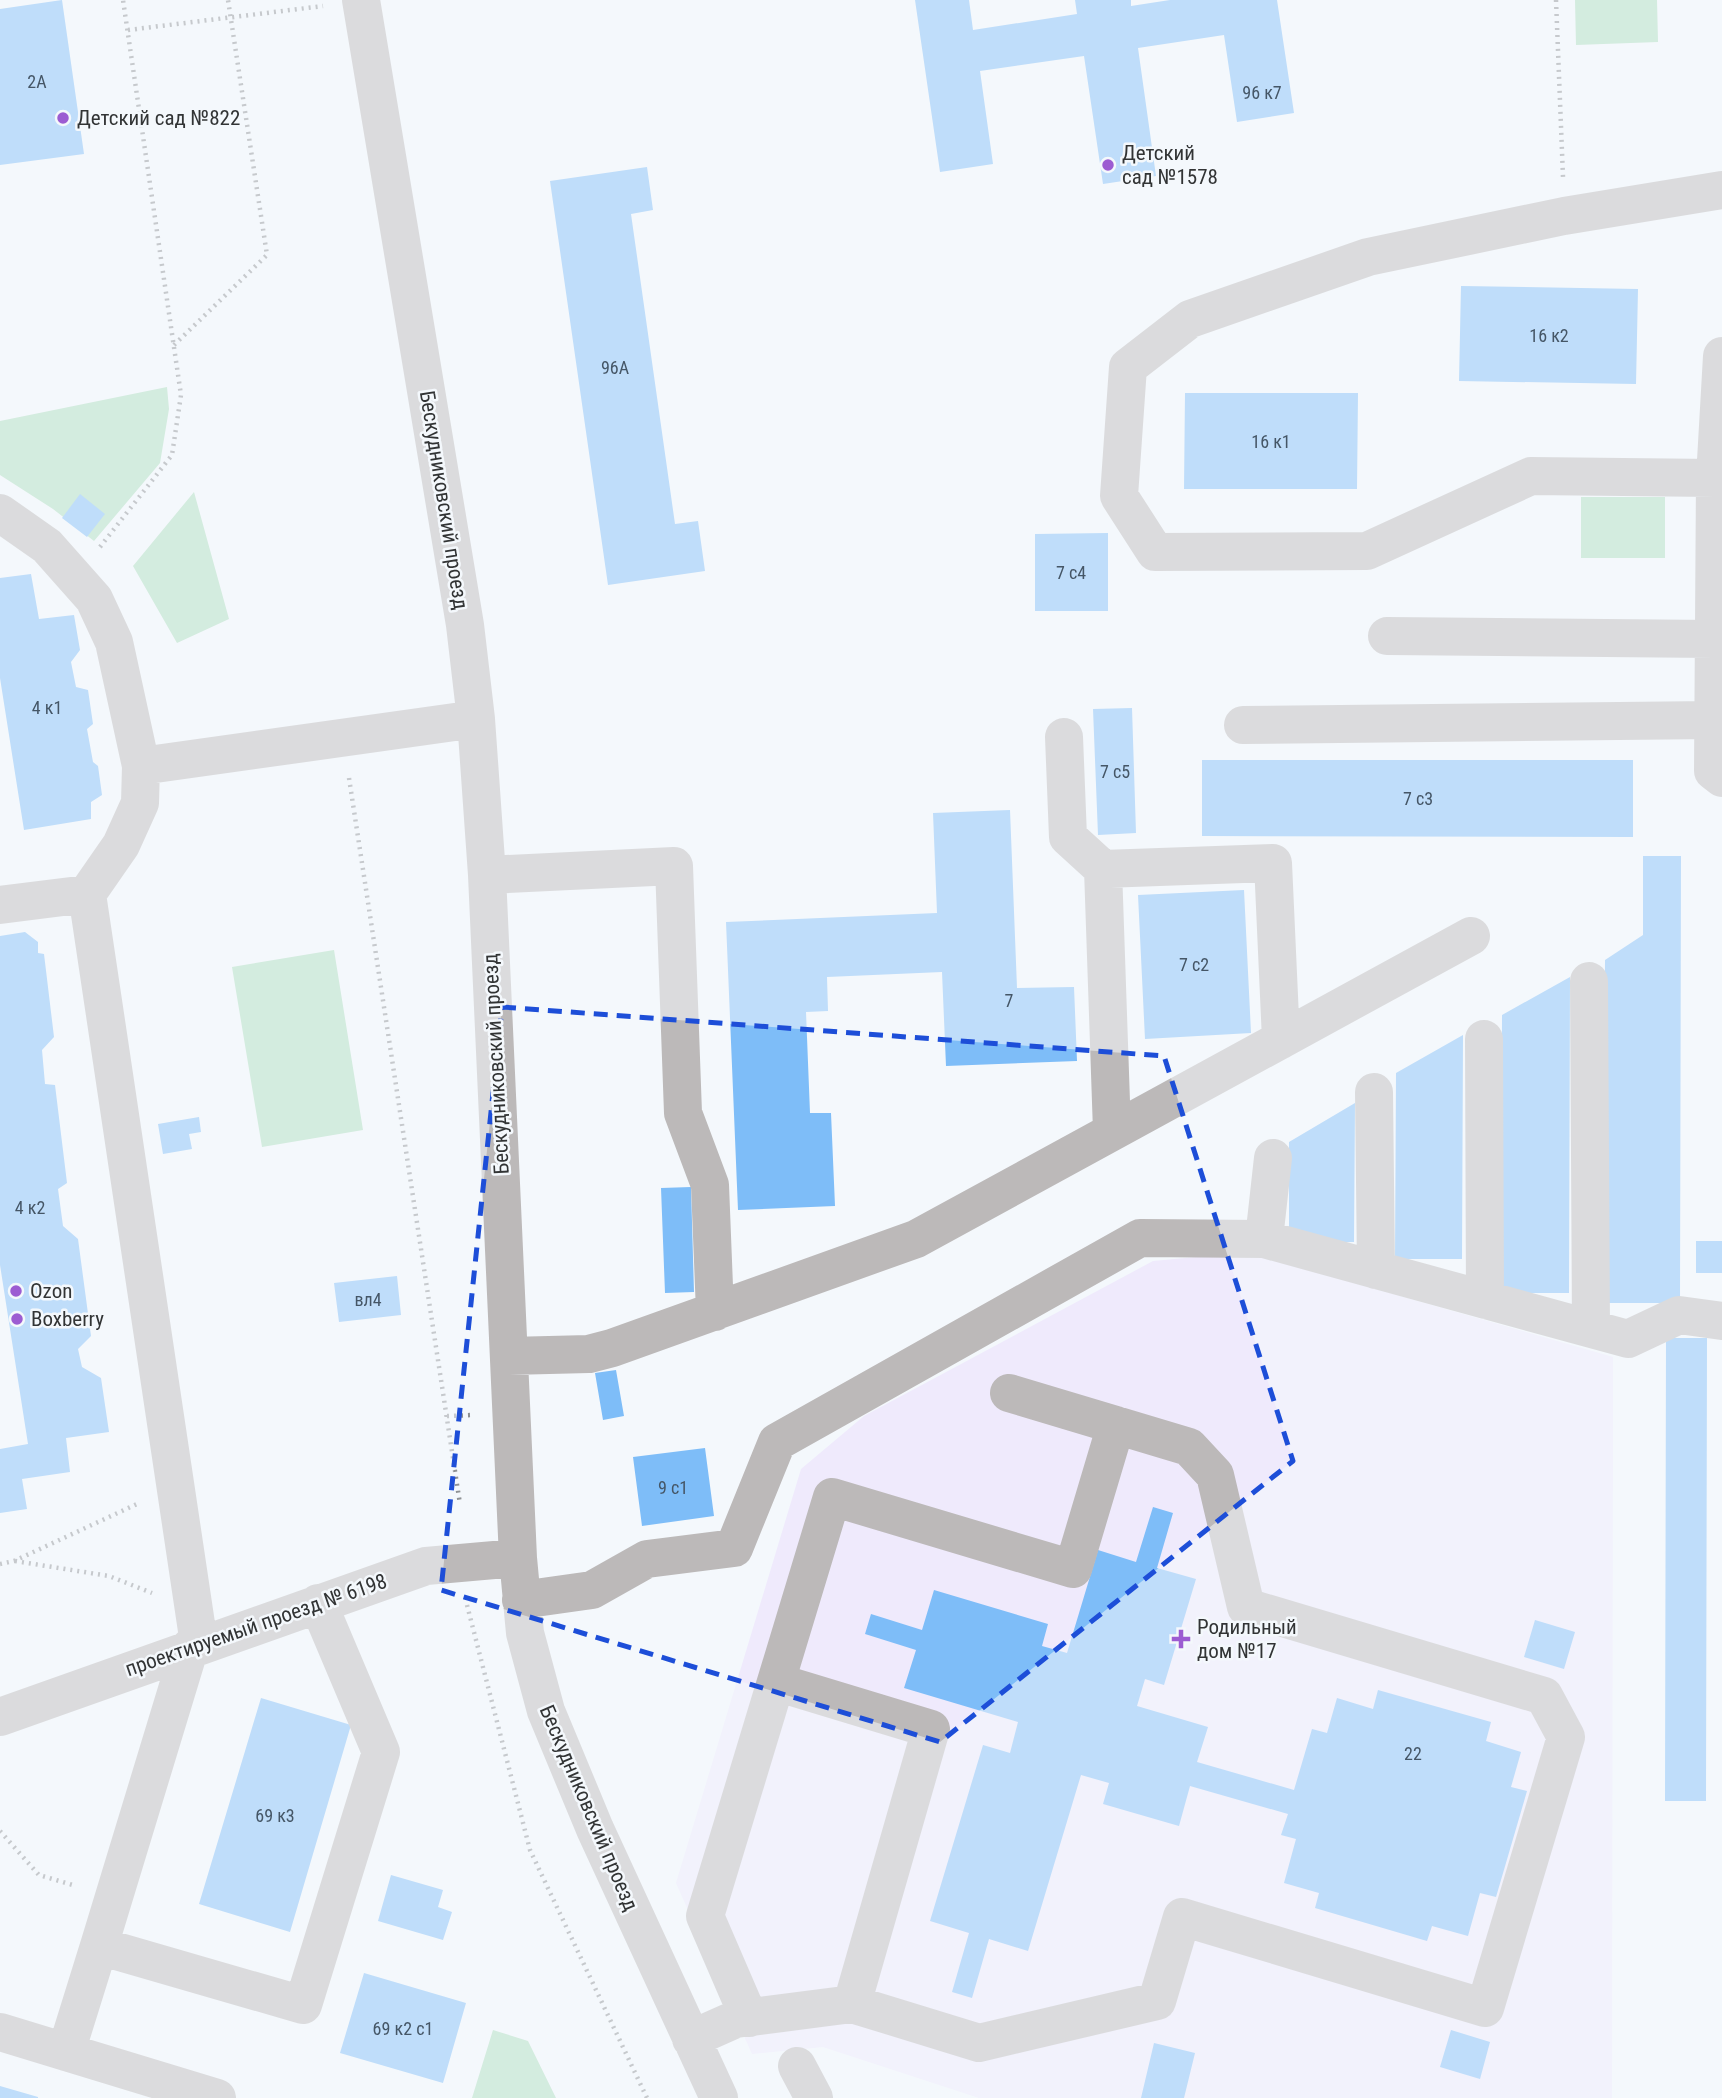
<svg xmlns="http://www.w3.org/2000/svg" width="1722" height="2098" viewBox="0 0 1722 2098" font-family="'Roboto Condensed',sans-serif">
	<style>
		.medical { fill: #efeafc }
		.green { fill: #abddbc }
		.building { fill: #7ebdf8 }
		.lines { fill: none; stroke-linecap: round; stroke-linejoin: round }
		.path { stroke: #8e9194; stroke-width: 4.5; stroke-dasharray: 2 5; stroke-linecap: butt }
		.minor { stroke: #bcb9b9; stroke-width: 38 }
		.marked { fill: none; stroke: #1d4ed8; stroke-width: 5; stroke-dasharray: 14 9; stroke-linejoin: round }
		.poi-dot { fill: #9c5cd2; stroke: #f4f8fc; stroke-width: 2.5 }
		.labels { text-anchor: middle; dominant-baseline: central; stroke-width: 5; stroke-linejoin: round; paint-order: stroke }
		.number-label { font-size: 18px; fill: #455666 }
		.poi-label { font-size: 21px; fill: #323435; stroke: #f4f8fc; text-anchor: start }
		.street-label { font-size: 21px; fill: #323435; stroke: #f4f8fc }
	</style>
	<rect width="100%" height="100%" fill="#f4f8fc"/>
	<!-- medical -->
	<path class="medical" d="M1228 1254 1264 1257 1613 1357 1612 2098H979L823 2047 752 2054 676 1883 801 1469 864 1416 1153 1261Z"/>
	<!-- green -->
	<path class="green" d="M1575 0H1657L1658 42 1576 45Z
		M167 387 169 409 160 463 94 541 53 509 0 475V421Z
		M194 492 229 619 177 643 133 566Z
		M1581 497H1665V558H1581Z
		M334 950 363 1130 262 1147 232 967Z
		M493 2030 528 2041 556 2098H472Z"/>
	<!-- building -->
	<path class="building" d="M62 0 84 154 0 165V9Z
		M915 0H969L973 30 1077 14 1075 0H1131V6L1170 0H1277L1294 113 1237 122 1224 35 1138 48 1156 176 1103 184 1084 56 980 71 993 164 940 172Z
		M647 167 653 210 631 214 675 524 698 521 705 571 608 585 550 181Z
		M1461 286 1638 289 1636 384 1459 381Z
		M1185 393H1358L1357 489H1184Z
		M80 494 105 514 87 537 62 518Z
		M1108 533V611H1035V534Z
		M31 574 39 619 74 615 80 650 71 662 76 687 88 690 93 724 87 729 93 762 98 766 102 795 91 802V819L24 830 0 678V578Z
		M1132 708 1136 833 1098 835 1093 709Z
		M1202 760H1633V837L1202 836Z
		M1010 810 1017 988 1074 987 1077 1061 946 1066 942 972 827 977 828 1011 806 1012 810 1113H831L835 1206 738 1210 726 922 937 913 933 813Z
		M1643 856H1681L1680 1303H1604L1605 960 1643 935Z
		M1244 890 1251 1033 1145 1039 1138 895Z
		M25 932 38 942V953L44 954 54 1037 42 1050 45 1084 55 1085 67 1183 58 1189 63 1226 78 1239 91 1336 78 1349 82 1367 101 1378 109 1432 66 1438 70 1472 22 1479 27 1509 0 1513V1449L28 1444 0 1265V936Z
		M1570 977 1569 1293H1501L1502 1015Z
		M1463 1035 1462 1259H1395L1396 1073Z
		M1355 1103 1354 1242H1289V1142Z
		M199 1117 201 1132 189 1134 192 1149 163 1154 158 1124Z
		M691 1187 694 1292 665 1293 661 1188Z
		M1696 1241H1722V1273H1696Z
		M397 1276 401 1315 339 1322 334 1283Z
		M1666 1338H1707L1706 1801H1665Z
		M616 1370 624 1416 603 1420 595 1373Z
		M705 1448 714 1516 642 1526 633 1457Z
		M1153 1507 1173 1513 1157 1568 1196 1579 1164 1685 1145 1679 1137 1706 1208 1727 1197 1762 1294 1790 1312 1729 1327 1733 1337 1698 1373 1709 1378 1690 1491 1722 1486 1741 1521 1752 1511 1787 1527 1791 1496 1897 1480 1893 1468 1936 1432 1926 1427 1941 1315 1908 1319 1893 1284 1883 1296 1839 1281 1835 1288 1814 1190 1786 1179 1826 1103 1804 1109 1783 1081 1775 1028 1951 989 1939 972 1998 952 1992 969 1933 930 1921 983 1745 1010 1753 1018 1722 904 1688 916 1650 865 1634 871 1614 922 1630 934 1590 1048 1624 1042 1646 1067 1653 1098 1550 1136 1562Z
		M1535 1620 1575 1632 1564 1669 1524 1657Z
		M261 1698 351 1725 290 1932 199 1904Z
		M391 1875 443 1890 438 1907 452 1912 443 1940 378 1921Z
		M364 1973 466 2003 443 2083 340 2053Z
		M1451 2030 1490 2042 1480 2079 1440 2067Z
		M1154 2043 1195 2053 1184 2098H1141Z
		M0 2086 38 2097V2098H0Z"/>
	<g class="lines">
		<!-- path -->
		<path class="path" d="M1556 0 1563 177
			M128 30 323 6
			M174 345 267 255 228 0
			M100 547 172 455 181 395 123 0
			M349 778 460 1504
			M447 1416 473 1415
			M15 1561 109 1576 152 1593
			M0 1564 14 1561 137 1504
			M467 1605 530 1850 647 2098
			M0 1831 39 1875 76 1886"/>
		<!-- minor -->
		<path class="minor" d="M361 0 465 625 476 719 487 875 518 1558 525 1633 546 1711 595 1829 719 2098
			M1722 356 1715 478 1713 771 1722 778
			M1715 478 1531 476 1367 551 1155 552 1119 496 1128 367 1190 319 1368 257 1564 216 1722 190
			M0 513 47 546 94 599 114 642 141 766 140 803 121 845 87 894 199 1644
			M1387 636 1714 639
			M1243 725 1713 720
			M1064 737 1068 837 1103 869 1112 1131
			M141 766 476 719
			M1103 869 1273 863 1281 1040
			M487 875 674 866 683 1113 710 1185 715 1312
			M0 905 87 894
			M1589 981 1591 1329
			M1484 1039 1485 1300
			M1374 1092 1376 1270
			M1264 1239 1273 1158
			M509 1356 589 1354 612 1348 916 1239 1471 936
			M521 1600 592 1590 647 1559 734 1548 777 1442 1140 1238 1264 1239 1628 1339 1679 1315 1722 1321
			M776 1682 931 1729 852 2004
			M0 1717 426 1566 518 1558
			M99 1946 190 1647
			M749 2018 705 1916 832 1497 1073 1569 1116 1425
			M0 2032 217 2098
			M691 2039 736 2019 852 2004 979 2043 1157 2001 1182 1917 1485 2008 1566 1737 1544 1696 1246 1607 1215 1475 1189 1447 1009 1393
			M66 2052 99 1946 303 2005 381 1752 318 1603
			M797 2066 814 2098"/>
	</g>
	<!-- marked area -->
	<path d="M0 0H1722V2098H0ZM502 1007 1164 1056 1293 1461 940 1742 441 1590Z" fill="#f4f8fc" fill-opacity=".55" fill-rule="evenodd"/>
	<path class="marked" d="M502 1007 1164 1056 1293 1461 940 1742 441 1590Z"/>
	<!-- markers -->
	<g class="poi-dot">
		<circle cx="63" cy="118" r="7"/>
		<circle cx="1108" cy="165" r="7"/>
		<circle cx="16" cy="1291" r="7"/>
		<circle cx="17" cy="1319" r="7"/>
		<path d="M1177.5 1628.5h7v7h7v7h-7v7h-7v-7h-7v-7h7z"/>
	</g>
	<g class="labels">
		<!-- number labels -->
		<g class="number-label">
			<text x="37" y="81">2А</text>
			<text x="1262" y="92">96 к7</text>
			<text x="1549" y="335">16 к2</text>
			<text x="615" y="367">96А</text>
			<text x="1271" y="441">16 к1</text>
			<text x="1071" y="572">7 с4</text>
			<text x="47" y="707">4 к1</text>
			<text x="1115" y="771">7 с5</text>
			<text x="1418" y="798">7 с3</text>
			<text x="1194" y="964">7 с2</text>
			<text x="1009" y="1000">7</text>
			<text x="30" y="1207">4 к2</text>
			<text x="368" y="1299">вл4</text>
			<text x="673" y="1487">9 с1</text>
			<text x="1413" y="1753">22</text>
			<text x="275" y="1815">69 к3</text>
			<text x="403" y="2028">69 к2 с1</text>
		</g>
		<!-- poi labels -->
		<g class="poi-label">
			<text x="77" y="118">Детский сад №822</text>
			<text x="1122" y="153">Детский<tspan x="1122" dy="24">сад №1578</tspan></text>
			<text x="30" y="1291">Ozon</text>
			<text x="31" y="1319">Boxberry</text>
			<text x="1197" y="1627">Родильный<tspan x="1197" dy="24">дом №17</tspan></text>
		</g>
		<!-- street labels -->
		<g class="street-label">
			<text transform="translate(444 500) rotate(81)">Бескудниковский проезд</text>
			<text transform="translate(496 1064) rotate(-93)">Бескудниковский проезд</text>
			<text transform="translate(256 1625) rotate(-19)">проектируемый проезд № 6198</text>
			<text transform="translate(589 1808) rotate(67)">Бескудниковский проезд</text>
		</g>
	</g>
</svg>
